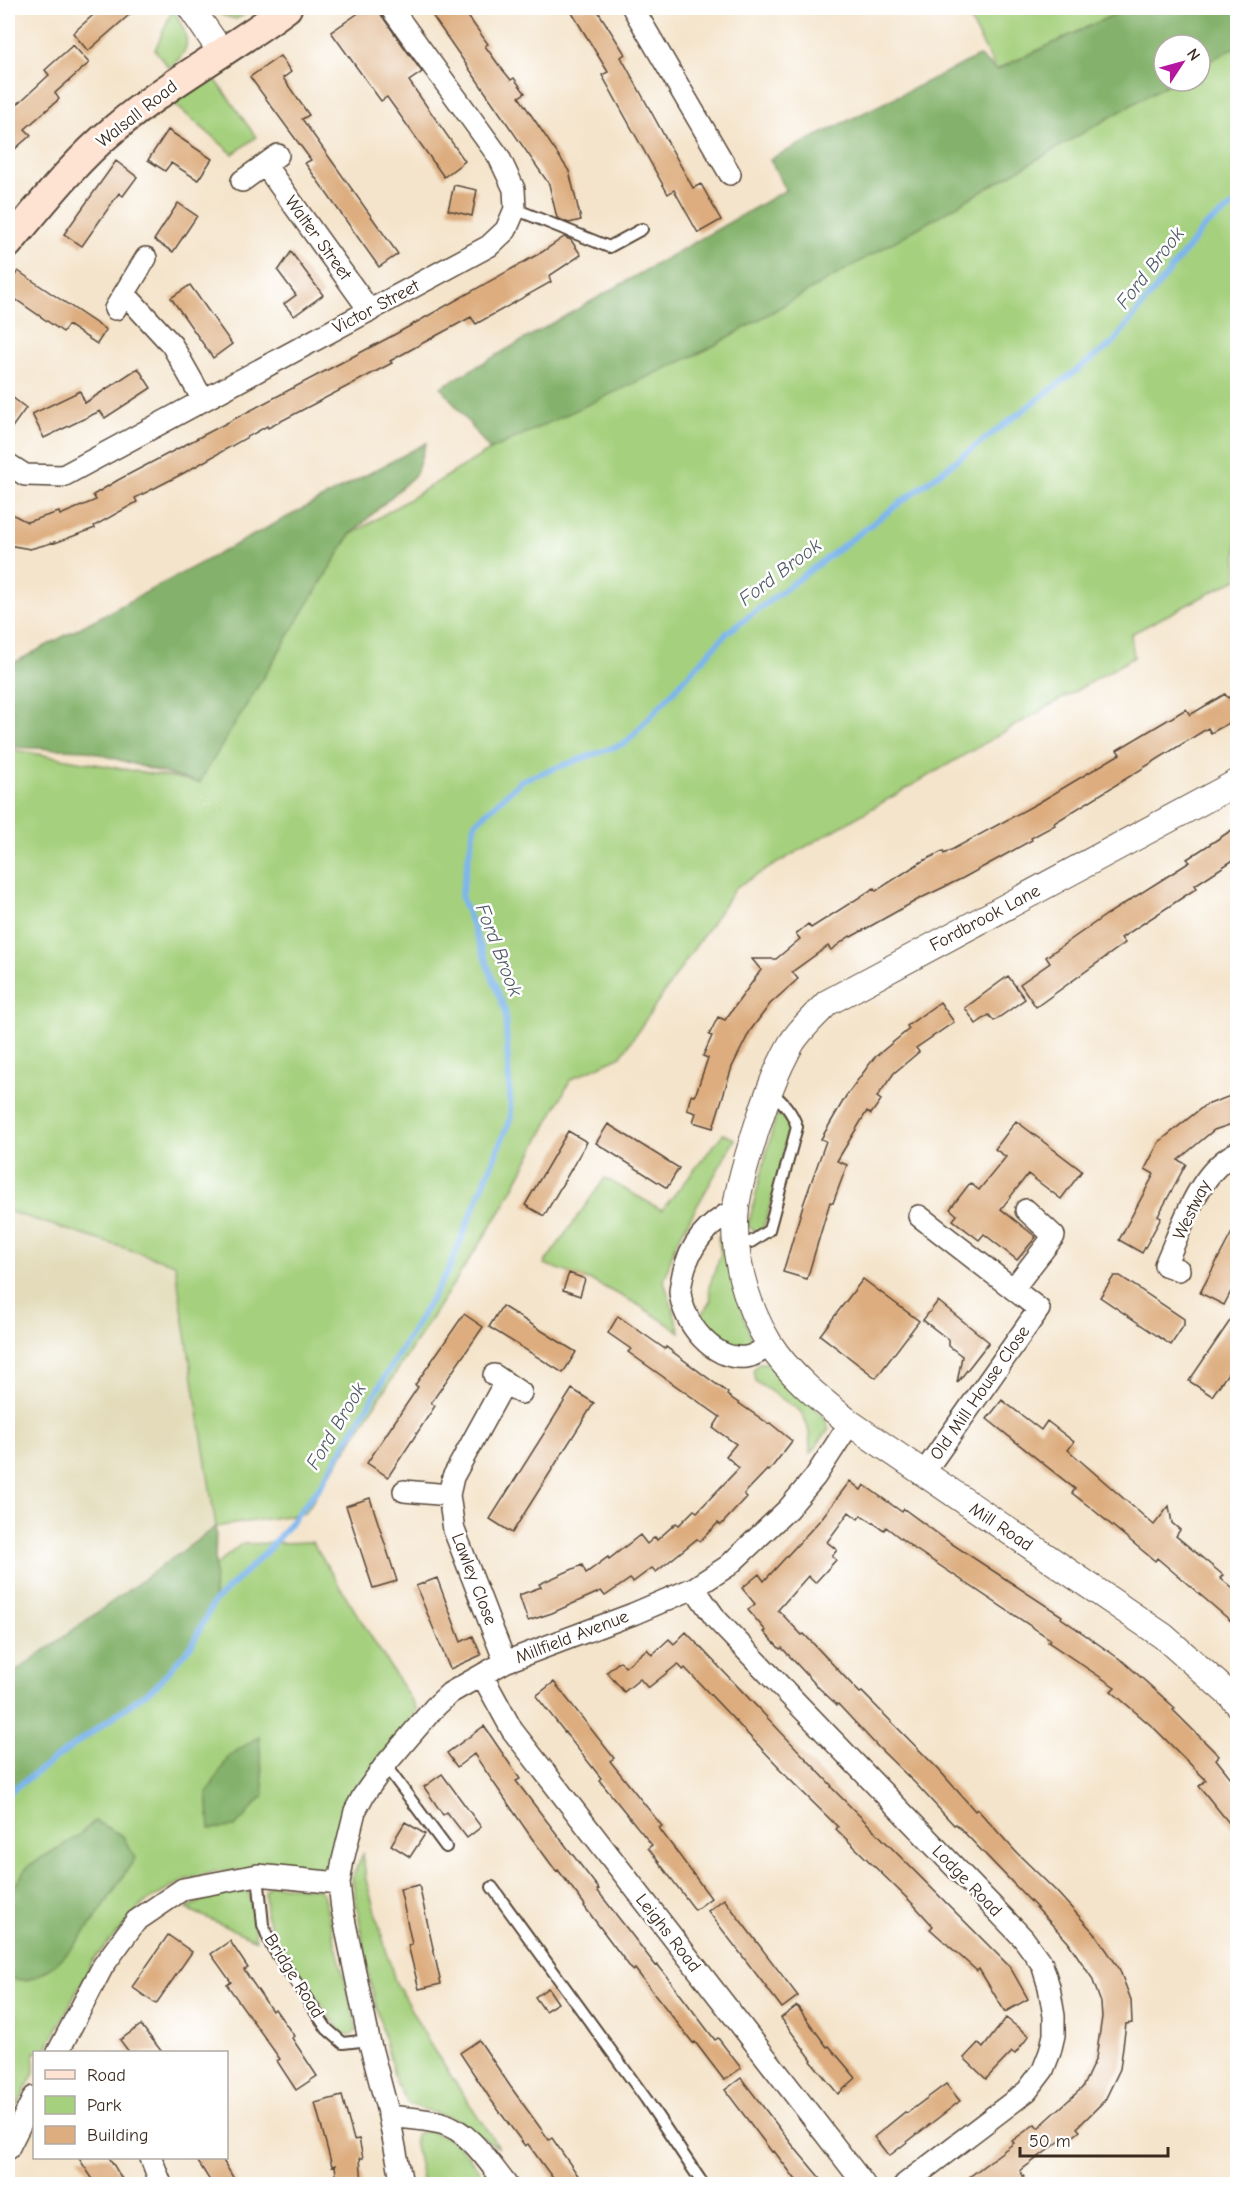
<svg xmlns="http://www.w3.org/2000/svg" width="1245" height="2192" viewBox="0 0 1245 2192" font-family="'Comic Neue',sans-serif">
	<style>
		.built { fill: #e3dbba }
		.green { fill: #a5d07d; stroke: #707d4e; stroke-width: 1.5 }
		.forest { fill: #84b26c; stroke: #606e45; stroke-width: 1.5 }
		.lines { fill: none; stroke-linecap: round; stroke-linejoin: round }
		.stream { stroke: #7db5ed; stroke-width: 6 }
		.building { fill: #ddad7f }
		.service-casing { stroke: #574638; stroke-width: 14 }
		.minor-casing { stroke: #574638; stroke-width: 24 }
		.tertiary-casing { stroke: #574638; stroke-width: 28 }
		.secondary-casing { stroke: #574638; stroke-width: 32 }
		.service { stroke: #fff; stroke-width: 10 }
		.minor { stroke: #fff; stroke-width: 21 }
		.tertiary { stroke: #fff; stroke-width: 26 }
		.secondary { stroke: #fee3d2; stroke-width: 28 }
		.labels { text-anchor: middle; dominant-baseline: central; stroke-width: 5; stroke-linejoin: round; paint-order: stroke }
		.street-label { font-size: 18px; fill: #3b2a1e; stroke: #fff }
		.water-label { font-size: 20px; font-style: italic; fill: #525b66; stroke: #fff }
	</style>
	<rect width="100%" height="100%" fill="#fff"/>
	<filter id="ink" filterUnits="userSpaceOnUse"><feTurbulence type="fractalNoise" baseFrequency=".0167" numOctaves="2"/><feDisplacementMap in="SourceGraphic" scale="12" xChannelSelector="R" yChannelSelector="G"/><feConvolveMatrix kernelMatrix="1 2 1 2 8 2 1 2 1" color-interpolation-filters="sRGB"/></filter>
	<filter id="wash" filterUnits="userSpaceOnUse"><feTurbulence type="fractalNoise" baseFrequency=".008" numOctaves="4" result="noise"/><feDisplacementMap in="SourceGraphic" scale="24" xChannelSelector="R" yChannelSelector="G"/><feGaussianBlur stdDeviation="1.35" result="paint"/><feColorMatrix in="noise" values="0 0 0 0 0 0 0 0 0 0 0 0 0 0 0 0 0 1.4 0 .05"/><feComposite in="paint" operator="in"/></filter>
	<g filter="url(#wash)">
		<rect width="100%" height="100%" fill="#f4e4cb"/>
		<!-- built -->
		<path class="built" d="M8 1211 175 1264 216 1527 8 1677Z"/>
		<!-- green -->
		<path class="green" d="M173 8C186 35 197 46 169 68L155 50Z
			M214 8H258L236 19 222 15Z
			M964 8H1128L996 70Z
			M1237 46V579L1131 634 1134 657 736 887 621 1056 571 1079 502 1209 305 1513 216 1527 175 1264 8 1211V749L199 782 350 535 490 450 1173 81H1200V66Z
			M213 76 256 137 233 154 172 102Z
			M776 1115 782 1116 789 1124 778 1180 763 1229 755 1231 748 1226Z
			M723 1134 735 1139 675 1245 664 1281 680 1332 637 1304 594 1282 544 1264 605 1178 662 1210Z
			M725 1233 733 1285 752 1340 745 1346 736 1348 712 1333 701 1321 703 1312 711 1300 709 1287 721 1253 718 1237Z
			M759 1363H770L825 1418 829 1429 810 1454C810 1438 810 1425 800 1411L755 1381 753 1370Z
			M312 1542 417 1710 351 1799 328 1865 318 1872 216 1871 185 1880 144 1903 94 1959 45 2052H34V2072L18 2105 8 2100V1732L201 1578 241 1544Z
			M363 1854 366 1880 395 1981 433 2049 499 2148 456 2120 408 2104 396 2083 370 1982 352 1877Z
			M237 1884 249 1892 256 1940 187 1909 225 1887Z
			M271 1885 317 1889 323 1894 357 2029 352 2035 342 2033 275 1941 266 1914 265 1891Z
			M424 2131C459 2135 470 2159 488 2184H423L414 2140 415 2134Z"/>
		<!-- forest -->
		<path class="forest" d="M1128 8H1237V46L1200 66V45H1164V81H1173L708 349 490 450 441 387 786 190 770 159 979 56 996 70Z
			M426 443 416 474 350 535 199 783 85 750 8 747V666Z
			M216 1527 214 1602 191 1646 157 1685 8 1793V1677Z
			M259 1736 264 1795 235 1827 210 1829 207 1793 229 1756Z
			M95 1821 123 1836 135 1858C111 1894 72 1965 30 1979 24 1981 15 1979 8 1979V1896L28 1866 78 1836Z"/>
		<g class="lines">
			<!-- stream -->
			<path class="stream" d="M8 1793 157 1685 191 1646 214 1602 270 1548 321 1485 449 1269 511 1117 505 1011 461 896 475 823 522 780 626 743 728 632 1113 343 1205 226 1238 203"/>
		</g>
		<g id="blocks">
			<!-- building -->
			<path class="building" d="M101 8H137L88 51 73 33Z
				M366 8H378L381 15 422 72 409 81 465 161 444 177 387 97 381 101 331 32Z
				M427 8H462L488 44 485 46 498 64 511 80 514 78 525 93 519 97 569 171 581 220 569 223 557 218 549 184Z
				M569 8H596L625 54 621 57 693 188 701 184 721 220 698 233 674 190 668 194 602 75 608 72Z
				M73 45 89 63 55 93 59 99 25 129 31 135 8 155V113L49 75 45 70Z
				M280 56 291 72 283 78 309 115 302 119 398 254 379 267 305 163 311 160 250 77Z
				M168 130 212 159 198 180 171 163 165 171 148 160Z
				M116 161 137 177 123 196 119 193 82 246 64 234Z
				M454 185 477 190 472 216 448 210Z
				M178 203 197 216 173 252 154 240Z
				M564 237 571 240 581 255 549 276 551 282 476 324 471 317 432 338 390 361 392 363 268 428 267 426 182 474 135 498 137 502 94 526 95 528 55 543V542L30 549 8 545V512L27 522 59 512 60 515 96 500 93 495 118 480 392 336 542 252Z
				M291 252 323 295 294 316 284 304 296 295 278 271Z
				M18 271 106 330 97 344 68 325 63 332 8 294V285Z
				M190 285 232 344 213 358 171 298Z
				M138 368 151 388 105 418 100 411 44 438 32 414 80 391 85 403Z
				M8 394 26 408 8 433Z
				M1238 692V718L1211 733 1208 728 1054 823 1055 825 1031 838 1032 840 963 878 919 899 851 937 850 936 831 950 828 946 792 972 798 979 770 1004 750 1031 732 1067 713 1128 693 1122 696 1113 687 1110 691 1095 695 1096 708 1058 703 1056 712 1036 709 1035 718 1017 725 1020 761 970 752 959H776L800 939 796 934 808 924 811 928 874 888 876 891 921 862 943 851 944 854 1038 803 1120 754 1117 750 1186 709 1190 715 1225 694 1228 698Z
				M1238 826V857L1195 885 1197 888 1121 938 1125 943 1036 1007 1020 984 1050 963 1046 957 1106 915 1190 862 1187 859Z
				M1008 976 1025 999 994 1021 989 1015 976 1024 965 1008Z
				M940 1002 954 1022 916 1048 919 1052 894 1073 877 1097 881 1100 871 1114 867 1111 837 1161 847 1165 833 1203 830 1202 807 1279 783 1272 803 1205 826 1141 821 1139 846 1096 874 1058 909 1029 907 1026Z
				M1238 1093V1122L1214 1130 1178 1160 1186 1164 1158 1216 1161 1218 1142 1253 1119 1240 1154 1174 1145 1169 1159 1142 1204 1106Z
				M1016 1121 1082 1171 1061 1199 1028 1174 1001 1209 1036 1237 1017 1260 984 1234 979 1240 953 1220 957 1215 950 1209 970 1183 979 1190 1006 1157 995 1149Z
				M608 1124 679 1168 667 1188 596 1143Z
				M568 1131 587 1142 544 1216 525 1205Z
				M1238 1221V1278L1224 1305 1200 1293Z
				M569 1273 585 1279 580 1296 563 1290Z
				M1114 1276H1120L1184 1319V1325L1171 1345 1100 1297Z
				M863 1279 919 1321 876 1378 820 1335Z
				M938 1301 989 1342 957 1383 962 1356 949 1346V1340L923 1320Z
				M502 1306 576 1352 563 1373 489 1327Z
				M1238 1309V1359L1212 1396 1189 1381Z
				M464 1314 483 1327 431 1403 435 1406 388 1477 367 1463 418 1387 415 1385Z
				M618 1316 665 1349 666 1347 728 1393 727 1395 769 1424 770 1423 792 1441 769 1471 767 1470 744 1494 747 1497 721 1525 718 1523 700 1541 697 1539 656 1572 652 1568 633 1582 630 1579 605 1596 601 1591 552 1613 528 1621 519 1595 541 1587 539 1584 582 1565 586 1573 608 1557 609 1559 640 1535 647 1544 655 1537 657 1540 676 1523 679 1525 694 1510 697 1512 739 1468 726 1456 736 1444 713 1428 720 1417 628 1352 631 1349 608 1333Z
				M572 1389 594 1403 512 1533 490 1519Z
				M1002 1400 1041 1430 1047 1421 1074 1442 1068 1450 1154 1525 1169 1506 1172 1523 1180 1530 1176 1536 1223 1575 1220 1578 1238 1593V1627L1157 1558 1155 1561 1091 1508 1072 1493 1075 1489 987 1419Z
				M850 1481 861 1490 864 1485 902 1512 904 1509 949 1542 1062 1616 1061 1618 1124 1662 1175 1708 1173 1710 1219 1756 1216 1759 1238 1787V1834L1199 1786 1206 1780 1155 1729 1111 1691 1115 1687 1048 1642 1050 1639 912 1547 886 1527 884 1530 861 1515 858 1519 849 1512 827 1542 837 1550 832 1556 836 1560 815 1583 808 1576 778 1610 802 1635 804 1634 860 1693 862 1692 939 1770 975 1811 977 1809 1017 1853 1055 1890 1096 1935 1119 1968 1131 2000 1132 2023 1126 2024 1120 2069 1105 2100 1077 2128 1080 2131 1063 2145 1060 2141 1020 2171 1024 2177 1014 2184H960L1014 2143 1012 2141 1035 2124 1038 2128 1082 2088 1096 2058 1102 2017 1101 2003 1092 1978 1068 1942 1035 1906 956 1824 954 1825 916 1784 878 1747 838 1704 837 1705 819 1688 782 1648 780 1649 764 1632 766 1631 748 1610 755 1604 742 1588 759 1574 764 1581 821 1519Z
				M370 1498 397 1581 373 1588 346 1506Z
				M437 1578 461 1642 473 1636 481 1655 450 1669 416 1586Z
				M686 1632 832 1786 831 1787 1010 1967 1028 1999 1005 2012 979 1969 977 1971 930 1929 933 1926 914 1905 836 1829 838 1827 778 1768 779 1767 685 1668 683 1670 678 1664 648 1688 640 1679 624 1692 607 1672 620 1661 625 1667 647 1649 652 1655 669 1639 674 1644Z
				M554 1682 614 1758 610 1761 662 1826 659 1828 711 1898 695 1910 648 1848 652 1845 599 1780 601 1778 536 1696Z
				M484 1726 520 1779 516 1781 599 1889 597 1890 656 1966 658 1965 715 2040 718 2038 741 2068 724 2080 695 2042 693 2043 635 1969 633 1971 584 1906 585 1905 572 1888 558 1870 556 1871 531 1837 474 1754 457 1767 447 1753Z
				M442 1774 481 1827 467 1838 447 1812 443 1815 424 1787Z
				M405 1822 425 1834 410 1857 391 1845Z
				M419 1885 441 1984 419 1989 408 1945 412 1944 400 1889Z
				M724 1899 798 1996 782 2008 708 1911Z
				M168 1935 192 1952 156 2004 132 1987Z
				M230 1941 248 1968 244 1970 272 2011 275 2009 294 2036 292 2038 317 2076 296 2090 277 2061 280 2059 227 1985 231 1982 211 1954Z
				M548 1988 558 2003 545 2011 535 1997Z
				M797 2006 827 2047 829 2046 856 2078 838 2094 811 2061 812 2060 781 2018Z
				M1006 2018 1029 2036 1015 2054 1012 2052 986 2079 964 2058 978 2043 983 2048Z
				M141 2025 162 2052H129L120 2040Z
				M479 2040 510 2086 549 2140 552 2138 584 2184H557L528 2144 525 2146 491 2100 460 2053Z
				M741 2078 794 2147 825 2184H799L774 2151 772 2152 725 2090Z
				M946 2084 960 2101 889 2156 874 2137 905 2112 907 2113Z
				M342 2096 354 2140 359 2139 363 2158H360L362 2184H337L335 2165 332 2166 315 2103Z
				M78 2157H109L125 2184H96Z
				M195 2157H221L237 2184H212Z"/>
		</g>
	</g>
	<g filter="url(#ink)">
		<use href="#blocks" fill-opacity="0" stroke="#574638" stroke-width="1.5"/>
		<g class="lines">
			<!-- service casing -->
			<g class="service-casing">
				<path id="service" d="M515 209 609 247 642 229
					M736 1243 751 1242 769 1230 797 1127C792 1111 783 1102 771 1092
					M385 1765 446 1847
					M258 1875 263 1925 271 1945 327 2029 343 2043 369 2040
					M492 1887 646 2099 703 2184"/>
			</g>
			<!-- minor casing -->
			<g class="minor-casing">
				<path id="minor" d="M633 8 730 174
					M265 165 370 311
					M242 181 278 155
					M125 294 172 345 203 400
					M115 309 146 258
					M8 464 25 475 63 476 489 246 506 230 515 209 514 189 499 157 391 8
					M736 1209C709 1223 690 1244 683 1274 682 1280 680 1287 680 1292 683 1323 713 1361 746 1357 755 1356 762 1350 770 1344
					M919 1216 1039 1309 923 1474
					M1179 1270 1165 1265C1182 1228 1198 1170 1238 1152
					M1013 1289 1054 1236 1026 1210
					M494 1375 521 1393
					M404 1491 449 1495
					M694 1588 716 1619 1023 1938 1042 1964 1049 1987 1054 2016V2035L1050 2052 1043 2070 1027 2091 905 2184
					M505 1662 454 1530 449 1495 453 1477 505 1382
					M482 1675 512 1730 864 2184
					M58 2052 103 1966 136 1921 183 1889 258 1875 339 1883
					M389 2116C406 2118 424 2119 441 2123 469 2130 489 2163 506 2184
					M8 2149 34 2097
					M151 2158 161 2184
					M402 2184 389 2116 369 2040 342 1909 339 1883 343 1860 355 1811 363 1796 385 1765 434 1708 450 1693 464 1685 505 1662 633 1614 694 1588 728 1566 788 1509 815 1477 850 1423"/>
			</g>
			<!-- tertiary casing -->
			<g class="tertiary-casing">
				<path id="tertiary" d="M191 8 222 53
					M1238 782 827 1003C815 1016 800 1029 791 1044 775 1072 765 1102 755 1133 748 1157 739 1182 736 1208 731 1251 746 1306 769 1343 789 1375 821 1400 850 1423L1163 1636 1231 1696 1238 1704"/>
			</g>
			<!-- secondary casing -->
			<g class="secondary-casing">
				<path id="secondary" d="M8 244C41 205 74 162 114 129 168 83 231 50 287 8"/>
			</g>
			<!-- service -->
			<use href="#service" class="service"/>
			<!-- minor -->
			<use href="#minor" class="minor"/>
			<!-- tertiary -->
			<use href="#tertiary" class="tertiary"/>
			<!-- secondary -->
			<use href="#secondary" class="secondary"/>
		</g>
	</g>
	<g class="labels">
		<!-- street labels -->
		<g class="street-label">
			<text transform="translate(137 114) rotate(-38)">Walsall Road</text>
			<text transform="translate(318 238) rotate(54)">Walter Street</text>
			<text transform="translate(376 307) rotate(-28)">Victor Street</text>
			<text transform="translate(985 918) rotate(-28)">Fordbrook Lane</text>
			<text transform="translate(1192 1210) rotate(-64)">Westway</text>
			<text transform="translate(980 1393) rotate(-55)">Old Mill House Close</text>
			<text transform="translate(1001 1527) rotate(34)">Mill Road</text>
			<text transform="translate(474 1579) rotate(69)">Lawley Close</text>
			<text transform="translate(572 1637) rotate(-21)">Millfield Avenue</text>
			<text transform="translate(967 1881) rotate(46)">Lodge Road</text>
			<text transform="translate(668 1933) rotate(52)">Leighs Road</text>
			<text transform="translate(294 1976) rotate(58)">Bridge Road</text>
		</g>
		<!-- water labels -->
		<g class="water-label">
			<text transform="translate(1150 268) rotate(-52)">Ford Brook</text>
			<text transform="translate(780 572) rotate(-37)">Ford Brook</text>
			<text transform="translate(499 950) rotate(69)">Ford Brook</text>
			<text transform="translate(336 1426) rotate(-59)">Ford Brook</text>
		</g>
	</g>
	<!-- margin -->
	<rect width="1245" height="2192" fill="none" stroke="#fff" stroke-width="30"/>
	<!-- legend -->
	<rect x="33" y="2051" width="195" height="108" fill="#ffffff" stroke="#b1aaa5" stroke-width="1.5"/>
	<rect x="45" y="2070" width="30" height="9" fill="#fee3d2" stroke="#b1aaa5" stroke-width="1.5"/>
	<text x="87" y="2081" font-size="18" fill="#3b2a1e">Road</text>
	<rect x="45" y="2096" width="30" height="18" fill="#a5d07d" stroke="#b1aaa5" stroke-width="1.5"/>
	<text x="87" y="2111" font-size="18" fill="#3b2a1e">Park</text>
	<rect x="45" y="2126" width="30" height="18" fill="#ddad7f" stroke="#b1aaa5" stroke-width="1.5"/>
	<text x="87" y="2141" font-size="18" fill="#3b2a1e">Building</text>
	<!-- north arrow -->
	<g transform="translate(1182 63) rotate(54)"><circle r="28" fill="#ffffff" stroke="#b1aaa5" stroke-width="1.5"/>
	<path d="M0-4.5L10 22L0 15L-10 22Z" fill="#b5179e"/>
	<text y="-9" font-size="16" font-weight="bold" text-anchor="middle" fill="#3b2a1e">N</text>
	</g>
	<!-- scale -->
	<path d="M1020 2147v9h148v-9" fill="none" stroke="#3b2a1e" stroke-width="3"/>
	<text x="1029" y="2147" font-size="18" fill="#3b2a1e" stroke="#ffffff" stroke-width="4.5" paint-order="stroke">50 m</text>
</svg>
